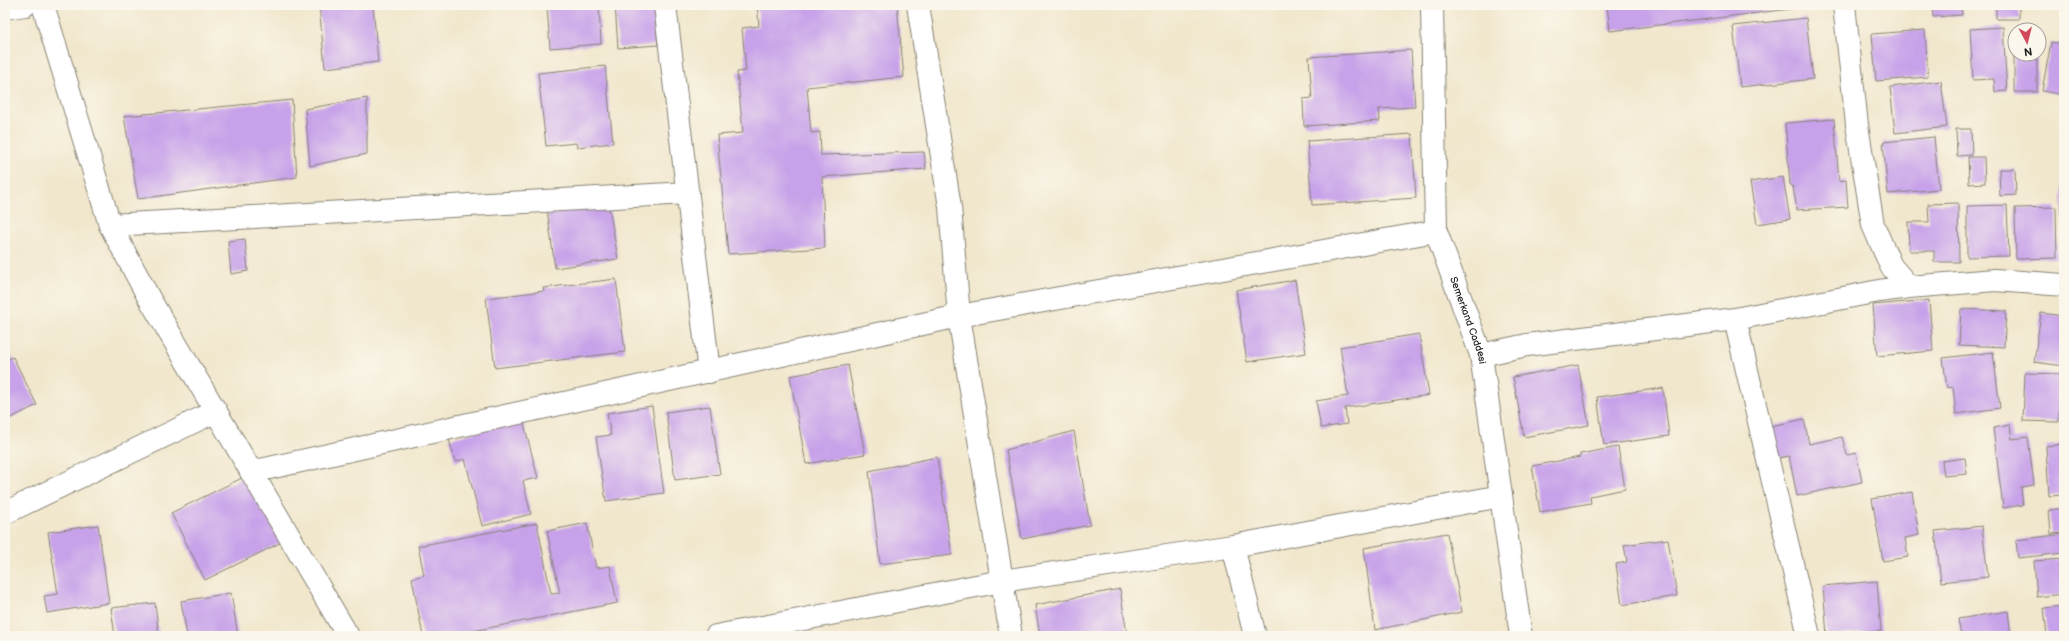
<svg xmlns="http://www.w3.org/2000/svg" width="2069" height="641" viewBox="0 0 2069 641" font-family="'Balsamiq Sans',sans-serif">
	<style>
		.building { fill: #c7a1e9 }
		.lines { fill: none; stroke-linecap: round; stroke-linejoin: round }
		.minor-casing { stroke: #868274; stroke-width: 24 }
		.tertiary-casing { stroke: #868274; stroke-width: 24 }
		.minor { stroke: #fff; stroke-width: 22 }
		.tertiary { stroke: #fff; stroke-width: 22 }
		.labels { text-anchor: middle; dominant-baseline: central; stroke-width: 3; stroke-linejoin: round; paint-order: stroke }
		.street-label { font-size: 10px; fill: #1c1c1c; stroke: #fbf7ec }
	</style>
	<rect width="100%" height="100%" fill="#fbf7ec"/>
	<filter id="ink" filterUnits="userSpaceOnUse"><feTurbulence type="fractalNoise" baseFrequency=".025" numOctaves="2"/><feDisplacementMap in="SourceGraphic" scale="8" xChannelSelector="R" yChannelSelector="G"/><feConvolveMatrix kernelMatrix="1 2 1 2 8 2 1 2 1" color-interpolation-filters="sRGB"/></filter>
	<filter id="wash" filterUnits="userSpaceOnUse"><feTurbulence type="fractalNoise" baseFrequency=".012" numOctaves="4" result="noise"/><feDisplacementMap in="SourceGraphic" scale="16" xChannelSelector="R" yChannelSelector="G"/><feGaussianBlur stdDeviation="0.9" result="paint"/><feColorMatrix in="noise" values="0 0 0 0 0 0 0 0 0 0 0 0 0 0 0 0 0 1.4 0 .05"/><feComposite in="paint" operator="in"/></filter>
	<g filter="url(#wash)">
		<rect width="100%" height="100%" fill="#f1e7cd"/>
		<g id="blocks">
			<!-- building -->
			<path class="building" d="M319 5H373L378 62 325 68Z
				M547 5H599L601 44 550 48Z
				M615 5H654L658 45 618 48Z
				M757 5H897L904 77 807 87 811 133 820 132 821 155 924 152 926 169 822 177 825 248 728 254 717 135 743 133 737 72 746 71 742 28 759 26Z
				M1607 5H1814L1815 6 1610 31Z
				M1932 5H1961L1962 15 1933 17Z
				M1996 5H2019V19H1996Z
				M1806 18 1813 79 1740 87 1733 26Z
				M2003 27 2007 91 1995 92 1994 79 1973 80 1970 29Z
				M1925 30 1928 77 1876 81 1872 34Z
				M2051 42 2064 44V95L2042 91Z
				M1411 50 1415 107 1379 109 1380 121 1304 126 1303 99 1312 98 1309 57Z
				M2014 54H2037V92H2014Z
				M605 66 613 143 577 147 576 143 546 146 538 73Z
				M1941 81 1947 127 1895 133 1890 87Z
				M367 98V154L310 166 305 109Z
				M292 100 297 177 138 199 124 116Z
				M1834 119 1839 181 1846 180 1848 207 1797 210 1793 187 1790 184 1785 123Z
				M1956 129H1971L1972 155 1957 156Z
				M1412 134 1416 198 1312 205 1307 141Z
				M1934 137 1939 189 1888 194 1883 142Z
				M1968 157H1984L1985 183 1969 184Z
				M2061 162H2064V218H2063Z
				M1999 169H2015L2016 195 2000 196Z
				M1783 177 1790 219 1757 224 1750 182Z
				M1958 203 1959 262H1934V251H1909L1908 222H1929L1928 204Z
				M2007 205 2009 256 1967 257V206Z
				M609 207 618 259 555 268 547 209Z
				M2056 207 2057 258 2016 259 2015 208Z
				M245 239 248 271 231 274 228 241Z
				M616 279 625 352 495 368 486 298 544 291 543 288Z
				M1295 280 1306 353 1247 362 1236 290Z
				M1929 300 1933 351 1877 356 1873 305Z
				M1961 309 2006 311 2004 347 1959 345Z
				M2041 313 2064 316V366L2034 362Z
				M1419 334 1429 395 1345 408 1347 424 1321 428 1316 401 1348 396 1340 347Z
				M1993 352 2000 408 1956 414 1953 387 1947 388 1943 358Z
				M13 357 37 405 5 421V361Z
				M848 365 865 454 806 464 790 376Z
				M1578 365 1589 425 1524 437 1513 377Z
				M2025 373 2060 374 2059 422 2023 421Z
				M1663 388 1669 436 1604 445 1597 397Z
				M652 406 664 493 606 501 596 437 611 435 607 413Z
				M710 406 720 474 675 480 666 412Z
				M1804 419 1809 444 1842 437 1847 455 1856 453 1862 482 1797 496 1789 456 1778 458 1771 426Z
				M523 420 538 478 523 481 531 514 482 526 465 459 455 462 449 439Z
				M2010 425 2012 439 2028 437 2034 485 2021 487 2023 505 2003 508 1993 428Z
				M1074 431 1090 525 1022 539 1006 450Z
				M2064 444V495L2049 496 2046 446Z
				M1618 447 1625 489 1590 496 1591 503 1540 512 1532 466 1580 457V454Z
				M937 457 952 555 880 564 869 471Z
				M1965 458 1967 474 1944 476 1942 461Z
				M250 474 284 541 205 580 171 513Z
				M1912 492 1919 535 1905 538 1908 557 1883 561 1872 499Z
				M2064 508V533L2051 534 2049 510Z
				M537 523 551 594 560 593 547 531 587 523 596 568 610 566 617 603 447 636H423L412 578 424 575 418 546Z
				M98 525 109 603 47 613 44 596 58 594 48 532Z
				M1982 526 1988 577 1941 582 1935 531Z
				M1447 533 1462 612 1375 630 1364 548Z
				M2064 534V553L2018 558 2016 540Z
				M1668 539 1677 596 1622 605 1616 564 1627 562 1624 545Z
				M2064 559V594L2037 597 2034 561Z
				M1877 581 1881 631 1827 636 1823 586Z
				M1120 589 1127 634 1111 636H1040L1035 605Z
				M231 593 238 636H187L181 601Z
				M155 603 159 636H115L111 608Z
				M2064 606V636H2047L2044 608Z
				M2008 611 2011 636H1961L1958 619Z"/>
		</g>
	</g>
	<g filter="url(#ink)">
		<use href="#blocks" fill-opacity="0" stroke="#868274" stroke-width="1"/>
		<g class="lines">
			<!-- minor casing -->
			<g class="minor-casing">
				<path id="minor" d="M665 5 709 372
					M918 5 950 207 959 316 1011 636
					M1844 5 1857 125 1873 225 1891 266 1909 287
					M5 8 25 5
					M110 225 688 193
					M1735 319 1809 636
					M1481 355 1527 345 1735 319 1879 291 1909 287 1995 280 2064 285
					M251 472 959 316 1436 231
					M5 513 216 411
					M1233 546 1255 636
					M716 636 1002 581 1233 546 1501 496"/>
			</g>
			<!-- tertiary casing -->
			<g class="tertiary-casing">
				<g id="tertiary">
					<path d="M43 5 110 225 149 298 348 636"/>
					<path id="s1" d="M1432 5 1436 231 1481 355 1521 636"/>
				</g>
			</g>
			<!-- minor -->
			<use href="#minor" class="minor"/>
			<!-- tertiary -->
			<use href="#tertiary" class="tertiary"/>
		</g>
	</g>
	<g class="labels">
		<!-- street labels -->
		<g class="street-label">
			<text stroke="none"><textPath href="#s1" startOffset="321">Semerkand Caddesi</textPath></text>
		</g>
	</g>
	<!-- margin -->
	<rect width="2069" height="641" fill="none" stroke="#fbf7ec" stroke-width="20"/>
	<!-- north arrow -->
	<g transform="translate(2027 42) rotate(173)"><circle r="19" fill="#fbf7ec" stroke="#a29f99"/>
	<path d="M0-3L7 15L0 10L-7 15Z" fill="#d1495b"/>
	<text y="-6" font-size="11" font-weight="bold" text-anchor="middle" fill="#1c1c1c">N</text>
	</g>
</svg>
